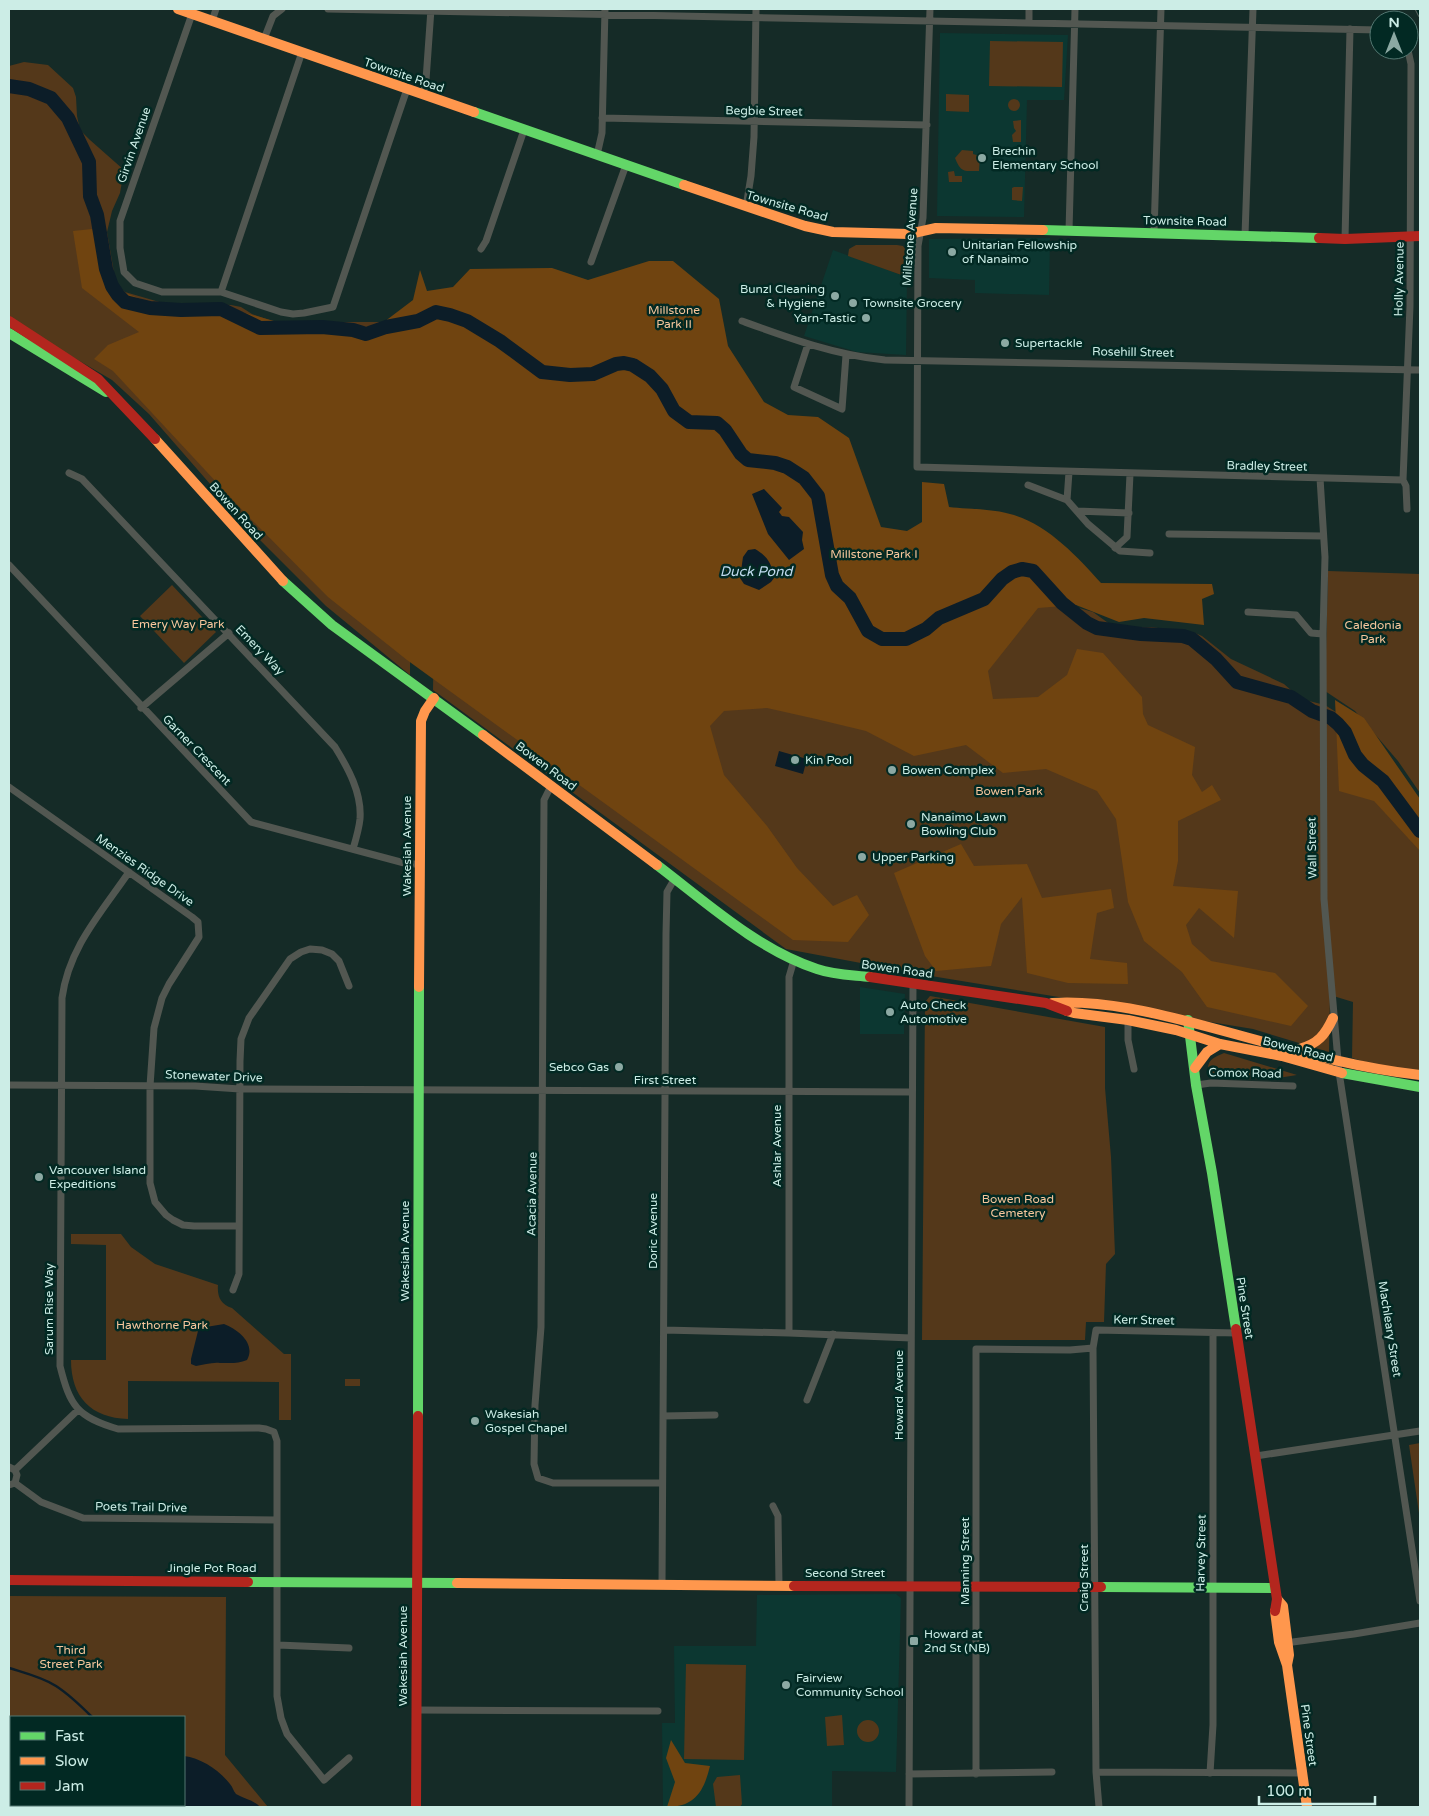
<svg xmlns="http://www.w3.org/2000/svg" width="1429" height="1816" viewBox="0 0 1429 1816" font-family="'Varela Round',sans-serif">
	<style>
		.built { fill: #0c3731 }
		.green { fill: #54381a; fill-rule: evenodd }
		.forest { fill: #704410 }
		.water { fill: #0c1d28 }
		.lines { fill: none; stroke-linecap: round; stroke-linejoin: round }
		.stream { stroke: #0c1d28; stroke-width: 2.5 }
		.river { stroke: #0c1d28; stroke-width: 14 }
		.street { stroke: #525751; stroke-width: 7 }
		.fast { stroke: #63d668; stroke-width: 10 }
		.slow { stroke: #ff974d; stroke-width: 10 }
		.jam { stroke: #b3261e; stroke-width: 10 }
		.rail-casing { stroke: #596560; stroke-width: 4.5 }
		.rail { stroke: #022923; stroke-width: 2.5; stroke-dasharray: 8; stroke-linecap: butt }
		.poi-dot { fill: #8ca9a3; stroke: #022923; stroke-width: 2 }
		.labels { text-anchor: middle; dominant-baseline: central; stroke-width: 5; stroke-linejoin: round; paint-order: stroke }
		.street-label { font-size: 12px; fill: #ccede6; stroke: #022923 }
		.poi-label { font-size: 12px; fill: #ccede6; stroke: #022923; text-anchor: start }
		.park-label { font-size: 12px; fill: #f7c69c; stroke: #022923 }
		.water-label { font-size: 14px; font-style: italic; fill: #c1dbef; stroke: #022923 }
	</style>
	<rect width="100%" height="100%" fill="#152b27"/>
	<!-- built -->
	<path class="built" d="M940 33 1068 35 1064 100H1027L1024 217 937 216Z
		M1050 238 1049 295 975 293V280L929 278V239Z
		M833 250 907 277 906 355 857 352 804 336Z
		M860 987 905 994 904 1034H860Z
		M896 1594 901 1598 896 1772 832 1771V1807H663L662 1723H675L674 1646H756L757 1595Z"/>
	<!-- green -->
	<path class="green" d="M990 41 1063 42 1062 87 989 86Z
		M24 62 48 65 73 88 76 97 77 116 80 130 90 140 124 170 120 193 112 211 107 232 116 284 125 292 173 306 192 307 212 304 231 305 241 307 252 314 272 321 283 322 304 325 327 322H397L833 526 1057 593 1072 606 1093 612 1111 625 1126 629 1151 627 1195 633 1202 636 1231 659 1284 684 1301 699 1325 705 1339 714 1420 813V1078L1352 1058 1353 1002 1330 995 1329 1052 1253 1029 925 975 786 949 433 690 434 624 410 605V675L326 606 252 532 149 414 112 380 42 339 9 324V66Z
		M946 94 969 95V112L946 111Z
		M1008 105a6 6 0 1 1 12 0a6 6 0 1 1-12 0Z
		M1021 120V142H1013L1012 135 1016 131 1014 128 1013 121Z
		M962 150 973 151V154L980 156 979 171C964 171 961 173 955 158Z
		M954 171 955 176H962V182H949L948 172Z
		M1014 187H1023L1022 201 1012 200V188Z
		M856 245H897L903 246 907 252V277L848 256 849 249Z
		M1328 571 1420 574V793L1398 761 1355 711 1325 691Z
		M172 585 216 632 184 663 140 616Z
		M930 996 1105 1027V1088L1111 1157 1115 1254 1106 1264 1104 1322H1086L1085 1340H922L925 1002Z
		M1224 1053 1297 1075 1272 1079 1214 1077 1208 1069C1208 1059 1215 1057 1224 1053Z
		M71 1234H121L131 1247 155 1264 218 1285C217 1297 221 1304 232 1308L284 1354H291V1420H279V1382L128 1381V1419C91 1418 71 1397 71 1360H106V1245L71 1244Z
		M345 1379H360V1386H345Z
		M1420 1443V1520L1409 1445Z
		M9 1596 226 1597 225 1755 268 1807H9ZM11 1717H184V1805H11Z
		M686 1664 746 1665 744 1760 684 1759Z
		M842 1715 844 1745 827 1746 825 1717Z
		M857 1731a11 11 0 1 1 22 0a11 11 0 1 1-22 0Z
		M740 1775 742 1804 740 1807H716L713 1784 717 1777Z"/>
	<!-- forest -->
	<path class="forest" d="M92 229 108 253 118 290 177 313 239 311 312 332 380 325 413 300 420 270 427 291 453 287 470 269 552 268 588 280 649 261H673L719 299 728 346 764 402 788 415 818 417 849 438 881 527 907 531 922 522V482L944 484 949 507C966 509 995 509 1010 514 1046 523 1077 556 1101 583L1212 584 1214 594 1202 599 1204 625 1144 618 1119 622 1076 605 1038 608 988 671 993 699 1038 697 1067 675 1077 649 1103 653 1142 697 1143 714 1148 725 1195 747 1192 775 1202 792 1212 785 1221 800 1178 821V861L1173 886 1238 891 1234 938 1199 908 1186 925 1192 944 1211 961 1275 973 1308 1006 1291 1026 1207 1007 1182 972 1144 941 1128 902 1116 819 1097 791 1046 769 1003 773 966 745 914 756 866 731 816 719 767 708 724 711 710 726 724 775 767 826 797 868 833 906 857 895 869 915 848 942 793 940 407 660 328 597 245 513 113 371 94 359 108 345 139 332 82 288 73 231Z
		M1335 700 1364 718 1420 799V851L1374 801 1339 791Z
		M961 844 974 866 1027 864 1042 898 1111 889 1114 908 1097 913 1090 959 1127 963 1128 984 1068 983 1027 973 1022 897 1001 924 991 966 936 971 925 956 894 873Z
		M671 1740 685 1763 710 1766C704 1791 695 1807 667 1807L675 1782 666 1758Z"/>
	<!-- water -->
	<path class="water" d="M764 489 782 508 779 512 782 516 789 517 803 532 802 540 804 549 789 560 768 534 752 494Z
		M755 549C767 556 772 563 774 578L771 582 759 590 744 584 740 578 743 557 748 550Z
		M779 751 807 759 803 774 775 766Z
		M224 1324C239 1330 256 1344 247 1360 238 1364 230 1363 220 1363 212 1362 204 1365 196 1366L191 1364V1359L198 1331 206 1327Z
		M184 1756C201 1758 219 1770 230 1784 233 1787 233 1791 236 1794 244 1799 254 1800 260 1807H143L142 1805H184Z"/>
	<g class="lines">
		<!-- stream -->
		<path class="stream" d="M9 1668C25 1673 42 1677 56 1686 70 1695 81 1706 92 1717"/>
		<!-- river -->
		<path class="river" d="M9 86 29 89 51 98 68 118 89 162 90 196 97 215 106 269 112 286 118 295 125 302 150 308 181 310 221 309 260 328 322 327 353 330 366 334 386 327 418 321 436 312 450 315 467 321 500 341 542 372 570 375 593 374 616 364 624 363 633 365 650 376 662 389 674 411 689 422 717 423 725 430 741 454 748 460 775 463 787 467 804 478 818 496 832 575 837 586 850 598 868 631 882 639H906L926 629 939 618 984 599 1002 579 1012 572 1022 569 1033 571 1062 603 1087 623 1097 628 1141 634 1183 636 1192 639 1216 659 1237 682 1291 697 1312 711 1331 718 1338 724 1345 732 1355 755 1363 765 1383 781 1420 831"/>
		<!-- street -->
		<path class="street" d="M328 9 1379 30
			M930 9 923 218 918 246 917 467 1403 480
			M192 14 120 221V248L124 272 135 283 162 292H221L281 312 293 314 304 313 333 307 407 89
			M212 21 216 9
			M1029 23V9
			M264 39 273 16 282 9
			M423 94 426 80 431 9
			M602 118 927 125
			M597 155 602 133 605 9
			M746 207 751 176 754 137 756 9
			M1069 231 1075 9
			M1154 233 1161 9
			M1245 235 1253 9
			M1345 239 1350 29
			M481 249 486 241 524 130
			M591 262 626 165
			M221 292 302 52
			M742 321C789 338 835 355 885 360L1420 370
			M808 344 794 387 842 409 846 355
			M69 473 82 479 335 747C348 768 362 793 360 819 359 829 356 839 353 849
			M1320 478 1325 557 1323 634 1324 899 1339 1072 1420 1601
			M1028 485 1067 500 1088 524 1120 551 1150 553
			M1067 500 1069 472
			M1407 509 1406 486 1403 480 1410 306 1411 64 1408 50
			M1077 511 1129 513
			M1169 534 1323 536
			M1115 548 1127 537 1130 474
			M9 565 251 822 408 864H419
			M1248 612 1296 615 1311 633 1323 634
			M141 708 229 633
			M551 786 544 800 541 1327 535 1405 534 1464 538 1478 553 1483H662
			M9 787 192 917 198 922 199 937 169 984 162 998 154 1028 150 1086V1183L155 1202 166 1215 173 1220 183 1225 194 1226H239
			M129 872C101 913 69 947 62 998L60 1366C70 1406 77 1417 118 1429L259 1428 266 1429 274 1432 277 1441V1696L281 1718 287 1734 324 1780 349 1758
			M1128 1020V1040L1134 1069
			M9 1085 195 1086 240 1089 911 1092
			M1196 1085 1211 1083 1293 1086
			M233 1290 239 1274 240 1061 241 1039 249 1018 290 959 301 952 310 949 322 950 332 954 339 961 349 986
			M664 1330 789 1333 911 1338
			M789 1333V977L794 960
			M807 1400 833 1334
			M663 1416 715 1415
			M1256 1456 1420 1431
			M9 1467 15 1470 17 1475 15 1483 9 1485
			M15 1470 78 1410
			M15 1483 41 1502 83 1518 277 1520
			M773 1506 778 1516 779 1585
			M662 1585 666 934 667 892 675 878
			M1285 1643 1354 1634 1420 1623
			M278 1645 349 1648
			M416 1710 658 1711
			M1096 1772 1301 1773
			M1210 1773 1213 1725V1333
			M909 1774 1052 1772
			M976 1774V1349L1070 1350 1093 1348
			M909 1807 913 984
			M1099 1807 1096 1772 1093 1348 1096 1330 1237 1333"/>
		<!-- fast -->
		<path class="fast" d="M474 112 684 185
			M1043 230 1319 238
			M9 333 106 392
			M283 581 332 625 483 735
			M657 865C707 903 757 949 817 969 834 975 853 975 870 977
			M1188 1020 1196 1085 1212 1173 1236 1329
			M1342 1073 1420 1087
			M418 1416 419 987
			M248 1582 457 1583
			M1101 1587 1275 1588"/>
		<!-- slow -->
		<path class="slow" d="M178 9 474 112
			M684 185 805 226 833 232 909 234 936 228 1043 230
			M155 439 283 581
			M483 735 657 865
			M419 987 421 721 425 711 434 698
			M1052 1003C1104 1000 1156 1013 1205 1026 1277 1045 1347 1067 1420 1075
			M1067 1011 1074 1013 1128 1020 1176 1030 1220 1044 1282 1056 1342 1073
			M1299 1049C1318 1044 1325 1035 1333 1018
			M1195 1068 1207 1052 1220 1044
			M457 1583 794 1586
			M1277 1599 1283 1606 1289 1655 1287 1665
			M1275 1611 1279 1642 1287 1665 1307 1807"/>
		<!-- jam -->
		<path class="jam" d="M1319 238 1345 239 1420 236
			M9 321 98 379 155 439
			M870 977 1046 1003 1067 1011
			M1236 1329 1277 1599 1275 1611
			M9 1580 248 1582
			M794 1586 1101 1587
			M416 1807 418 1416"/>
		<!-- rail casing -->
		<g class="rail-casing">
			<path id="rail" d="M1417 9 1420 15"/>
		</g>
		<!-- rail -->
		<use href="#rail" class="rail"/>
	</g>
	<!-- markers -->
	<g class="poi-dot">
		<circle cx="982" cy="158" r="5"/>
		<circle cx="952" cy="252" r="5"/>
		<circle cx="835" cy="296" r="5"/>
		<circle cx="853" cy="303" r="5"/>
		<circle cx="866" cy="318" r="5"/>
		<circle cx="1005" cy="343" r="5"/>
		<circle cx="795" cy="760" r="5"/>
		<circle cx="892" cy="770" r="5"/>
		<circle cx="911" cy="824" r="5"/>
		<circle cx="862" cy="857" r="5"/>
		<circle cx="890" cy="1012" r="5"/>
		<circle cx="619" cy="1067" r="5"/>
		<circle cx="39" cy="1177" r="5"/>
		<circle cx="475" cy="1421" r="5"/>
		<rect x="909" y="1636" width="10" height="10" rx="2.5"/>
		<circle cx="786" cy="1685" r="5"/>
	</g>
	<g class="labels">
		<!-- street labels -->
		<g class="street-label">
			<text transform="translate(404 75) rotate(19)">Townsite Road</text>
			<text transform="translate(764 111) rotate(1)">Begbie Street</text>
			<text transform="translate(134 145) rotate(-71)">Girvin Avenue</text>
			<text transform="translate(787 206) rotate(16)">Townsite Road</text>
			<text transform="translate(1185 221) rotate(1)">Townsite Road</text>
			<text transform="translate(910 237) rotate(-86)">Millstone Avenue</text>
			<text transform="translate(1399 279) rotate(-89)">Holly Avenue</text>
			<text transform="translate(1133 352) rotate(1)">Rosehill Street</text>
			<text transform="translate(1267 466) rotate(1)">Bradley Street</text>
			<text transform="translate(236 511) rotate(48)">Bowen Road</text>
			<text transform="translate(260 650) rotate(46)">Emery Way</text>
			<text transform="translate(197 750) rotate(46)">Garner Crescent</text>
			<text transform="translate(546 766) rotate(37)">Bowen Road</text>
			<text transform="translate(407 846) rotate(-90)">Wakesiah Avenue</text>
			<text transform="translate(1312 848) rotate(-91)">Wall Street</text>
			<text transform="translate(145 870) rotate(35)">Menzies Ridge Drive</text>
			<text transform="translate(897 969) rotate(8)">Bowen Road</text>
			<text transform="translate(1298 1049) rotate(14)">Bowen Road</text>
			<text transform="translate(1245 1073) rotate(1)">Comox Road</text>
			<text transform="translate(214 1076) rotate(2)">Stonewater Drive</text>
			<text x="665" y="1080">First Street</text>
			<text transform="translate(777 1146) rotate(-90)">Ashlar Avenue</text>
			<text transform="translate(532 1194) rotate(-89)">Acacia Avenue</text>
			<text transform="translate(653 1231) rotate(-90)">Doric Avenue</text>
			<text transform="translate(405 1251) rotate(-90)">Wakesiah Avenue</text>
			<text transform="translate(1245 1308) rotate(81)">Pine Street</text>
			<text transform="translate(49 1309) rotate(-90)">Sarum Rise Way</text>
			<text transform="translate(1144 1320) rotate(1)">Kerr Street</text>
			<text transform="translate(1390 1329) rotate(81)">Machleary Street</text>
			<text transform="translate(899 1395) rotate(-90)">Howard Avenue</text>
			<text transform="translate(141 1507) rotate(1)">Poets Trail Drive</text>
			<text transform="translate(1201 1553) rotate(-89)">Harvey Street</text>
			<text transform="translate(965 1561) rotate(-90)">Manning Street</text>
			<text x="212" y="1568">Jingle Pot Road</text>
			<text x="845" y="1573">Second Street</text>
			<text transform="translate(1084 1578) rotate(-90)">Craig Street</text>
			<text transform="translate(403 1656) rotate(-90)">Wakesiah Avenue</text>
			<text transform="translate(1309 1735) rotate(82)">Pine Street</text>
		</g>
		<!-- poi labels -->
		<g class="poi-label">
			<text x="992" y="151">Brechin<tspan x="992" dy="14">Elementary School</tspan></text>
			<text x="962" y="245">Unitarian Fellowship<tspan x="962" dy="14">of Nanaimo</tspan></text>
			<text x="825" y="289" text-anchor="end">Bunzl Cleaning<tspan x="825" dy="14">&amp; Hygiene</tspan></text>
			<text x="863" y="303">Townsite Grocery</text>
			<text x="856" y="318" text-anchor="end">Yarn-Tastic</text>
			<text x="1015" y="343">Supertackle</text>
			<text x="805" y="760">Kin Pool</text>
			<text x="902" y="770">Bowen Complex</text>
			<text x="921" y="817">Nanaimo Lawn<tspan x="921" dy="14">Bowling Club</tspan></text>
			<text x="872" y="857">Upper Parking</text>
			<text x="900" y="1005">Auto Check<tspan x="900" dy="14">Automotive</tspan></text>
			<text x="609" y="1067" text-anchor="end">Sebco Gas</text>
			<text x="49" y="1170">Vancouver Island<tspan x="49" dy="14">Expeditions</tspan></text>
			<text x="485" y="1414">Wakesiah<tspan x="485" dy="14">Gospel Chapel</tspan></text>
			<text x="924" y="1634">Howard at<tspan x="924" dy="14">2nd St (NB)</tspan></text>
			<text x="796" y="1678">Fairview<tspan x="796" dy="14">Community School</tspan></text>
		</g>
		<!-- park labels -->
		<g class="park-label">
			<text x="674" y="310">Millstone<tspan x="674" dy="14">Park II</tspan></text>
			<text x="874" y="554">Millstone Park I</text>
			<text x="178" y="624">Emery Way Park</text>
			<text x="1373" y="625">Caledonia<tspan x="1373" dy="14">Park</tspan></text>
			<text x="1009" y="791">Bowen Park</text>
			<text x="1018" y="1199">Bowen Road<tspan x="1018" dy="14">Cemetery</tspan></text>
			<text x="162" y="1325">Hawthorne Park</text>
			<text x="71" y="1650">Third<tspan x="71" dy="14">Street Park</tspan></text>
		</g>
		<!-- water labels -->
		<g class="water-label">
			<text x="756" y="571">Duck Pond</text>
		</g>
	</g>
	<!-- border -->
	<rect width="1429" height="1816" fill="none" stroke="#ccede6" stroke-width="20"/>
	<!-- legend -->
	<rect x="10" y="1716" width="175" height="90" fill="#022923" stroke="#537771"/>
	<rect x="20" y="1732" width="25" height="8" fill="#63d668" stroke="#537771"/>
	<text x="55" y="1741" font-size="15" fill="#ccede6">Fast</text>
	<rect x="20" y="1757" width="25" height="8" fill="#ff974d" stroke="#537771"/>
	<text x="55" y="1766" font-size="15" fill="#ccede6">Slow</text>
	<rect x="20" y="1782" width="25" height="8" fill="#b3261e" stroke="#537771"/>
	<text x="55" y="1791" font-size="15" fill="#ccede6">Jam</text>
	<!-- north arrow -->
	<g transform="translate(1394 35)"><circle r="24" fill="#022923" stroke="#537771"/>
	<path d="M0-4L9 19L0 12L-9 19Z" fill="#8ca9a3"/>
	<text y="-8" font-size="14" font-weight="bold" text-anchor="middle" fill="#ccede6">N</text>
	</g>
	<!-- scale -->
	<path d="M1259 1796v8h116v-8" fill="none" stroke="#ccede6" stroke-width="2.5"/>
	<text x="1266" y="1796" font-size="15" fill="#ccede6" stroke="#022923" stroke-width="4" paint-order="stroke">100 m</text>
</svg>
